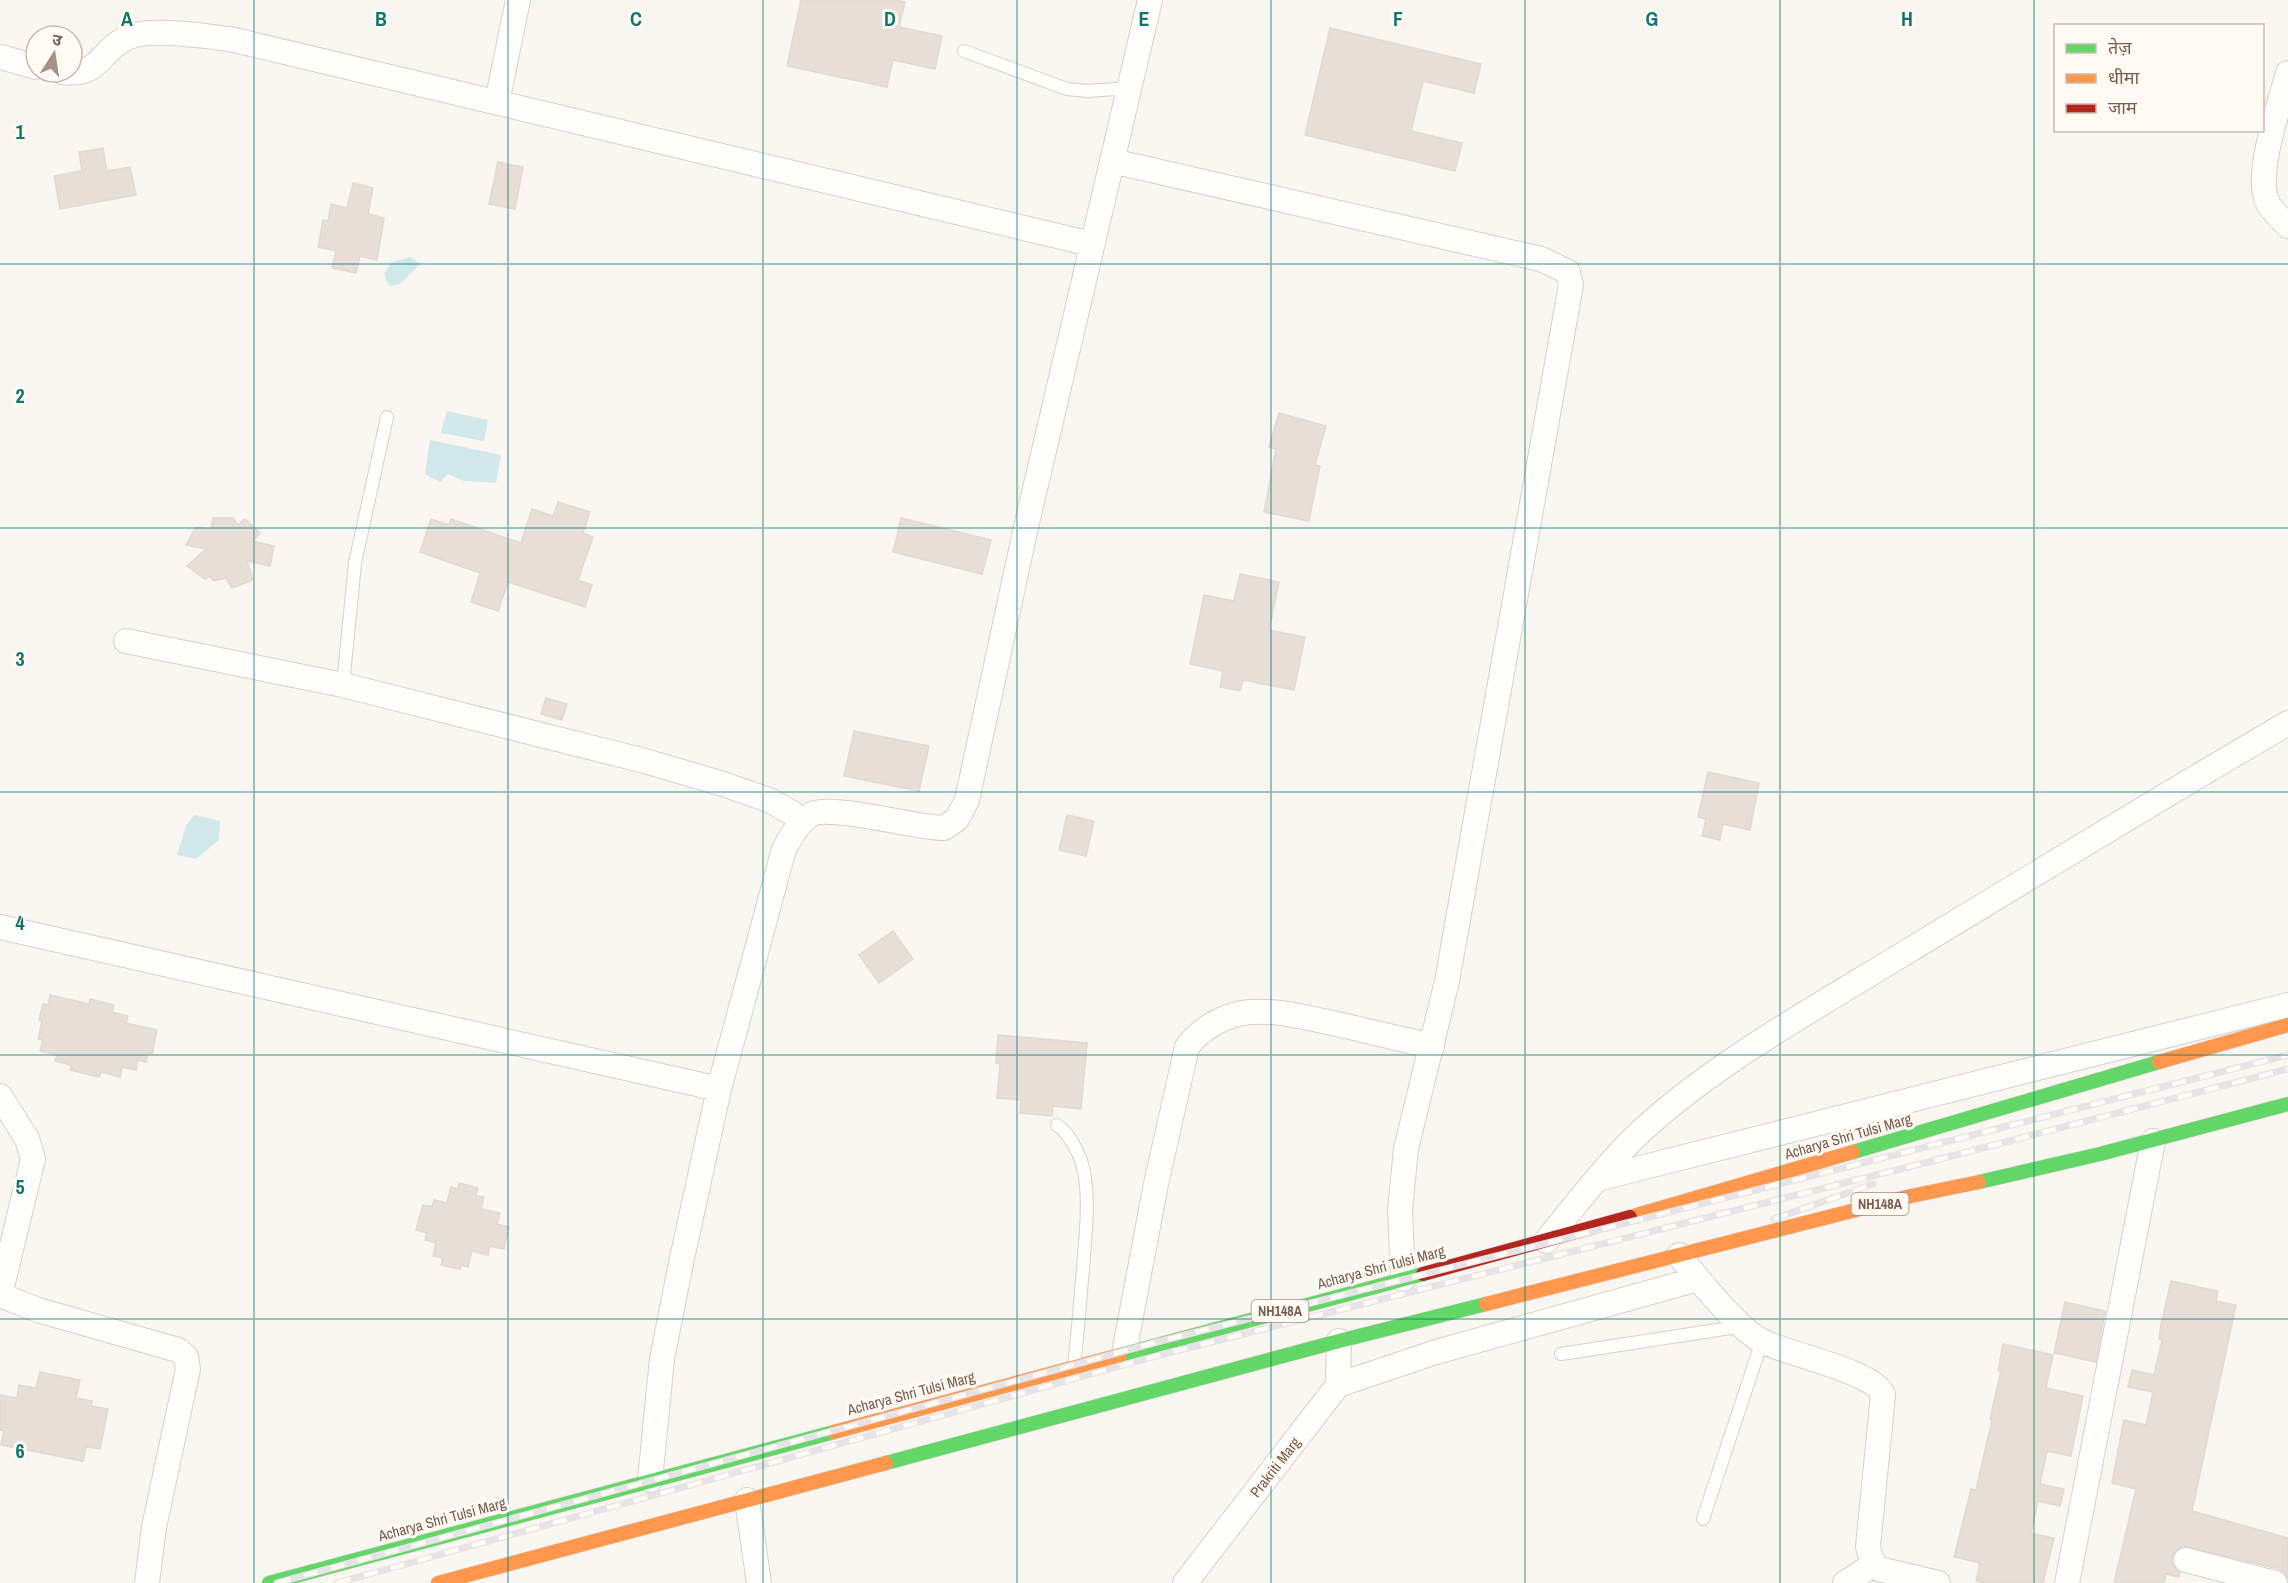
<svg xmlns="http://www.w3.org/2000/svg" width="2288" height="1583" viewBox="0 0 2288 1583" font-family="'Archivo Narrow','Noto Sans Devanagari',sans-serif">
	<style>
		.water { fill: #d0e8ea }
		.building { fill: #e6ded7; stroke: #e2d8d2; stroke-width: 1.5 }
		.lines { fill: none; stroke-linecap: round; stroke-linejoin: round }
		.lane-casing { stroke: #d7d1cb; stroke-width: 14 }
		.street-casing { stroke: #d7d1cb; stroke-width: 26 }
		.fast-casing { stroke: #dad1cc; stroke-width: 15 }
		.slow-casing { stroke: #dad1cc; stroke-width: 15 }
		.jam-casing { stroke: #dad1cc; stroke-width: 15 }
		.lane { stroke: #fefefd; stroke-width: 12 }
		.street { stroke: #fefefd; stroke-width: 24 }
		.fast { stroke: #63d668; stroke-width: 14 }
		.slow { stroke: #ff974d; stroke-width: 14 }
		.jam { stroke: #b3261e; stroke-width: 14 }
		.rail-casing { stroke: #e6e3e7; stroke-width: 7 }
		.rail { stroke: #fffaf3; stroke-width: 4.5; stroke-dasharray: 14; stroke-linecap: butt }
		.grid { fill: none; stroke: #0f766e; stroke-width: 1.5; stroke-opacity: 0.55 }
		.labels { text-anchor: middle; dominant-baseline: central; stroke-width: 6; stroke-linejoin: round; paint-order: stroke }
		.shield { fill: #fffaf3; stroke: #a28b7f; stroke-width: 1.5 }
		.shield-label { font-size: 14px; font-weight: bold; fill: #7a5c4d }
		.street-label { font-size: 15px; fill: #7a5c4d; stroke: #fffaf3 }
		.grid-label { font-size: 20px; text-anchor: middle; font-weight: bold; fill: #0f766e; stroke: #fffaf3; stroke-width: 6; stroke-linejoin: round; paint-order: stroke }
	</style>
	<rect width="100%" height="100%" fill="#f9f5f0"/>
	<!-- water -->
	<path class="water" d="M410 257 420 264 400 284 389 286 384 274 392 262Z
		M447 411 488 420 484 441 441 433Z
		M430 440 501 455 496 483 464 481 448 474 440 482 425 474Z
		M194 815 220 821 219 840 196 859 177 855 186 826Z"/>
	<!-- building -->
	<path class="building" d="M801 0H896L905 2 899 27 942 36 935 69 893 60 887 87 787 66Z
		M1330 28 1481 64 1474 93 1423 81 1411 131 1462 143 1455 171 1305 135Z
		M103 148 107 171 130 167 136 195 60 209 54 176 82 171 79 152Z
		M498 162 523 167 515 209 489 204Z
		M353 183 373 188 368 214 384 218 377 260 360 256 356 273 332 268 336 251 318 247 323 220 328 221 331 204 347 208Z
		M1279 413 1326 426 1315 465 1320 466 1309 521 1264 512 1276 449 1269 447Z
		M558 502 590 512 583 533 593 537 578 580 592 585 585 607 508 582 498 611 471 602 480 573 420 552 431 519 449 525 451 519 521 543 532 509 553 516Z
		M213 518H233L238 525 245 519 260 533 253 541 274 546 270 566 247 561 253 580 232 588 226 578 213 581 210 576 205 579 187 566 206 549 186 545 196 527 211 529Z
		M901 518 991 540 982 574 893 552Z
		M1240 574 1279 582 1269 630 1305 637 1294 690 1243 680 1240 691 1220 687 1223 671 1190 664 1204 595 1234 601Z
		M546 698 567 704 562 720 541 714Z
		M854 731 929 746 919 791 844 776Z
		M1708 772 1759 783 1750 830 1723 824 1720 840 1702 836 1706 819 1698 817Z
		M1067 815 1094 821 1086 856 1059 850Z
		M893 931 913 959 879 983 859 955Z
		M50 995 89 1004 90 999 114 1005 112 1012 128 1016 126 1023 157 1030 152 1054 148 1053 146 1062 138 1060 136 1070 122 1067 120 1077 101 1072 99 1077 70 1070 71 1065 55 1061 57 1055 40 1051 43 1040 38 1039 42 1021 39 1020 43 1004 48 1005Z
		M998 1035 1087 1043 1081 1109 1053 1106 1052 1116 1020 1113 1021 1100 997 1098 1000 1064 996 1063Z
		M459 1183 478 1188 476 1196 484 1197 481 1209 500 1213 497 1224 509 1227 504 1249 490 1246 488 1255 472 1251 468 1267 461 1265 460 1269 441 1265 443 1258 433 1256 436 1243 425 1240 427 1233 416 1230 423 1205 432 1207 434 1200 447 1203 451 1187 458 1189Z
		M2171 1281 2218 1291 2216 1301 2236 1305 2192 1511 2288 1538V1578L2279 1569 2183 1546 2176 1550 2172 1557V1564L2180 1572 2179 1577 2166 1574 2164 1583H2114L2136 1489 2112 1483 2121 1435 2124 1420 2146 1425 2153 1392 2128 1387 2132 1370 2154 1375 2162 1340 2159 1339 2161 1325Z
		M2065 1302 2105 1311 2096 1362 2054 1353Z
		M2003 1344 2053 1355 2046 1388 2083 1396 2071 1456 2047 1451 2040 1484 2064 1489 2060 1506 2038 1501 2031 1533 2054 1538 2043 1583H1985L1976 1581 1980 1563 1954 1557 1971 1489 1976 1490 1992 1420 1990 1419 2001 1371H1998Z
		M40 1372 80 1380 76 1398 92 1401 91 1406 108 1409 100 1449 86 1447 83 1461 1 1445 4 1431 0 1430V1395L17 1398 19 1385 36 1388Z"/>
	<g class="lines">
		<!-- lane casing -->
		<g class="lane-casing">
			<path id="lane" d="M964 51 1067 89 1087 91 1131 88
				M343 685 355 563 387 417
				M1057 1125C1071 1135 1081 1156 1084 1172 1090 1204 1085 1237 1083 1269 1080 1301 1078 1333 1074 1365
				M1561 1354 1743 1326
				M1703 1519 1762 1341"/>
		</g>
		<!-- street casing -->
		<g class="street-casing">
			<path id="street" d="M1 57 36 67
				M63 72C102 77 99 49 129 37 153 28 203 36 230 39L1091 244
				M2288 73C2280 103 2255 173 2267 201 2271 211 2281 218 2288 226
				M497 102 518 0
				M1112 161 1541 259 1568 272 1571 285 1447 981 1406 1149 1400 1210 1403 1279
				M126 641 343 685 645 761 723 784 769 800 792 813 801 823
				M0 927 719 1089
				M0 1096 27 1139 33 1159 0 1295
				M1597 1179 2288 1005
				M1546 1241C1574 1207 1601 1171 1632 1140 1706 1068 1812 1010 1900 956 2029 878 2158 799 2288 723
				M1679 1255C1696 1277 1738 1329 1762 1341 1786 1354 1875 1371 1883 1395L1868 1546C1870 1556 1871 1563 1879 1569L1938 1583
				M0 1295 38 1310 178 1350 186 1357 188 1369 154 1527 147 1583
				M1124 1353 1156 1184 1187 1047C1201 1028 1226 1014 1250 1012 1279 1010 1309 1018 1337 1024 1368 1031 1400 1039 1432 1046
				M1338 1385 1436 1352 1698 1279
				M650 1480 662 1359 681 1263 719 1089 784 849C791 837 798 823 810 815 829 803 915 828 944 828L957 819 967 800 1026 527 1150 0
				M747 1500 759 1583
				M2186 1560 2275 1583
				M1185 1583 1338 1385 1339 1341
				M1845 1583 1873 1565
				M2067 1583 2153 1141"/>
		</g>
		<!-- fast casing -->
		<g class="fast-casing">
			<path id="fast" d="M1853 1152 2159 1062
				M1979 1182 2100 1154 2288 1104
				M1120 1355 1423 1274
				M886 1463 1339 1341 1486 1304
				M269 1583 834 1432"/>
		</g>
		<!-- slow casing -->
		<g class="slow-casing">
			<path id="slow" d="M2159 1062 2288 1025
				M1630 1217 1853 1152
				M1486 1304 1911 1196 1979 1182
				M834 1432 1120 1355
				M438 1583 886 1463"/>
		</g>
		<!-- jam casing -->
		<g class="jam-casing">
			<path id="jam" d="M1423 1274 1630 1217"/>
		</g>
		<!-- lane -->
		<use href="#lane" class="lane"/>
		<!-- street -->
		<use href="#street" class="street"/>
		<!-- fast -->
		<use href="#fast" class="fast"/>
		<!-- slow -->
		<use href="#slow" class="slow"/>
		<!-- jam -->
		<use href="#jam" class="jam"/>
		<!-- rail casing -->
		<g class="rail-casing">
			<path id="rail" d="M1774 1219 1873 1184
				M277 1583 1157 1342 2288 1055
				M337 1583 1160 1355 1940 1159 2288 1069"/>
		</g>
		<!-- rail -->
		<use href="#rail" class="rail"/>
	</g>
	<!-- grid -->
	<path class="grid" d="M254 0V1583M508 0V1583M763 0V1583M1017 0V1583M1271 0V1583M1525 0V1583M1780 0V1583M2034 0V1583M0 264H2288M0 528H2288M0 792H2288M0 1055H2288M0 1319H2288"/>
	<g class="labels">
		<!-- shield labels -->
		<g class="shield">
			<rect x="1851.5" y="1193" width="57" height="22" rx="4.5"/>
			<rect x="1251.5" y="1300" width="57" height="22" rx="4.5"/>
		</g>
		<g class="shield-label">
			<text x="1880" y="1204">NH148A</text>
			<text x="1280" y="1311">NH148A</text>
		</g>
		<!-- street labels -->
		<g class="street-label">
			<text transform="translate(1848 1136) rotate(-16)">Acharya Shri Tulsi Marg</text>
			<text transform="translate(1381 1267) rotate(-15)">Acharya Shri Tulsi Marg</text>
			<text transform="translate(911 1393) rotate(-15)">Acharya Shri Tulsi Marg</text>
			<text transform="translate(1275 1467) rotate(-52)">Prakriti Marg</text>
			<text transform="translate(442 1519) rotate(-15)">Acharya Shri Tulsi Marg</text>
		</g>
	</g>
	<g class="grid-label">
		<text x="127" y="26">A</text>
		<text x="381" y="26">B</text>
		<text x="636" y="26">C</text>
		<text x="890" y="26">D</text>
		<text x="1144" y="26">E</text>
		<text x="1398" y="26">F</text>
		<text x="1652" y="26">G</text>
		<text x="1907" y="26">H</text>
		<text x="20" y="139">1</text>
		<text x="20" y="403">2</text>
		<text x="20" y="666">3</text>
		<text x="20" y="930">4</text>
		<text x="20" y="1194">5</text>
		<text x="20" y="1458">6</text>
	</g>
	<!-- legend -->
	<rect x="2054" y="24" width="210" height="108" fill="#fffaf3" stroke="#cabbb1" stroke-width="1.5"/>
	<rect x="2066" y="44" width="30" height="9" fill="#63d668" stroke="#cabbb1" stroke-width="1.5"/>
	<text x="2108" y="54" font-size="18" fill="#7a5c4d">तेज़</text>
	<rect x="2066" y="74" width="30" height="9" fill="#ff974d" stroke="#cabbb1" stroke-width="1.5"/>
	<text x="2108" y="84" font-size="18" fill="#7a5c4d">धीमा</text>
	<rect x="2066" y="104" width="30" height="9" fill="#b3261e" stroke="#cabbb1" stroke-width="1.5"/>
	<text x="2108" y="114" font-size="18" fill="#7a5c4d">जाम</text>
	<!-- north arrow -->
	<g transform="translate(54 54) rotate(12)"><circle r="28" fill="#fffaf3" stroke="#cabbb1" stroke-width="1.5"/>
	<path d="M0-4.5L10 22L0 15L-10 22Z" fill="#a69286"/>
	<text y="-9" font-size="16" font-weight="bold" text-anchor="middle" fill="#7a5c4d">उ</text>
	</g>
</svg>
